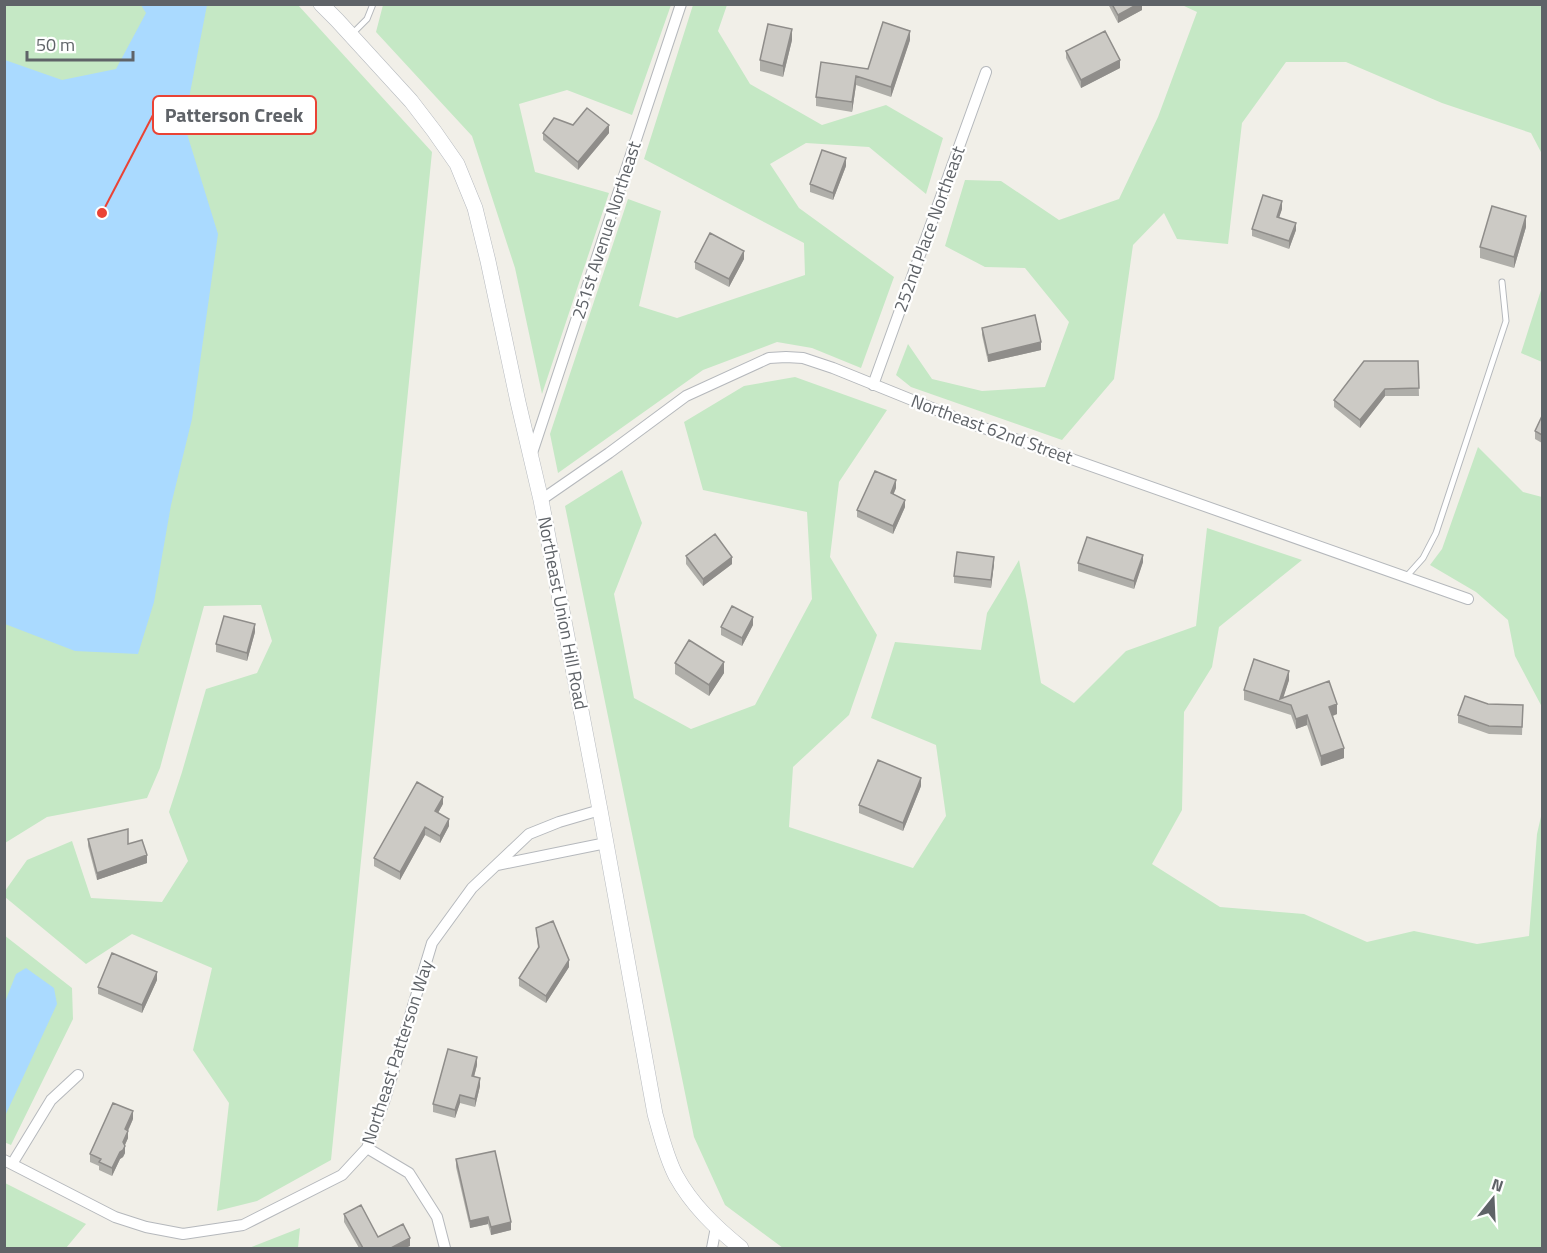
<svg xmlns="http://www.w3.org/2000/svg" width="1547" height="1253" viewBox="0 0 1547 1253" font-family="'Titillium Web',sans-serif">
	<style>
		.green { fill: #c5e8c5 }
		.water { fill: #aadaff }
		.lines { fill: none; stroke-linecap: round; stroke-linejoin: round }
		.lane-casing { stroke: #b5b8bc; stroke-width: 7 }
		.street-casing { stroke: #b5b8bc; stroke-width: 12 }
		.secondary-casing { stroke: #b6babf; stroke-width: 16 }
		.lane { stroke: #fff; stroke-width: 5 }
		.street { stroke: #fff; stroke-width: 10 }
		.secondary { stroke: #fff; stroke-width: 15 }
		.wall { fill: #afaea9 }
		.shaded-wall { fill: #8f8d8a }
		.building { fill: #cccac5; stroke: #8f8d8a; stroke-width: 1.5 }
		.labels { text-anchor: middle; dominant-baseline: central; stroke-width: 4.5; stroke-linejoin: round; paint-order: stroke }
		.street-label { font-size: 18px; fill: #5f6368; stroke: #fff }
		.leader { fill: none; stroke: #ea4335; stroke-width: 2 }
		.callout-dot { fill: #ea4335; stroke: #fff; stroke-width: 2 }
		.callout { fill: #fff; stroke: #ea4335; stroke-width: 2 }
		.callout-label { font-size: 20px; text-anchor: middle; font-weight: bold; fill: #5f6368 }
	</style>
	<rect width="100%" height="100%" fill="#f1efe8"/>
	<!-- green -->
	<path class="green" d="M4 5H298L432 152 331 1160 257 1201 217 1211 229 1103 193 1050 212 968 132 934 86 964 5 897V891L27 860 72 841 91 898 162 902 188 861 169 812 182 772 206 689 257 673 272 641 261 605 204 606 160 768 147 798 47 817 5 843Z
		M567 5 573 6 576 4 671 5 632 115 567 90 519 104 535 172 609 193 542 394 515 268 472 136 376 32 383 5Z
		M693 5H727L718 31 750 84 822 125 886 105 943 138 926 194 869 147 806 143 770 164 799 208 894 277 861 368 812 348 777 342 703 370 558 473 550 434 628 199 661 211 639 306 677 318 805 275 804 243 644 159Z
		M1182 5H1542V154L1531 133 1442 103 1346 62H1286L1242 123 1228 244 1177 239 1164 213 1133 245 1114 379 1062 440 911 387 896 375 908 344 932 379 982 391 1045 387 1069 322 1025 268 985 267 945 246 965 180 1001 181 1059 220 1119 199 1158 117 1197 12Z
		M1542 287V362L1521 353Z
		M795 377 887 410 839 482 830 557 877 635 849 715 793 767 789 827 913 868 946 816 936 745 871 718 895 642 981 650 987 613 1019 560 1027 601 1041 683 1074 703 1126 651 1196 626 1207 528 1302 560 1219 627 1212 667 1184 712 1182 810 1152 864 1220 907 1304 914 1367 942 1414 931 1477 944 1529 936 1537 834 1542 812V1248H783L725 1205 694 1137 565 506 622 470 642 523 614 594 634 698 691 729 755 705 812 599 807 512 703 490 684 422 744 386Z
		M1478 447 1523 492 1542 497V707L1515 656 1508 620 1476 592 1430 565 1442 549Z
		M4 935 72 988 73 1019 11 1145 4 1142Z
		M4 1183H5L86 1224 66 1248H5Z
		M300 1228 298 1248H245H249Z"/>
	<!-- water -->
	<path class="water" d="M141 5H207L184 124 218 234 192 419 171 505 154 602 138 654 75 651 5 624V60L62 80 116 69 146 13Z
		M26 968 54 988 57 1004 5 1116V1002L16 974Z"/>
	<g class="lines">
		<!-- lane casing -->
		<g class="lane-casing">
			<path id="lane" d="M352 34 367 19 373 4
				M1406 577 1423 558 1436 533 1506 321 1502 282"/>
		</g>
		<!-- street casing -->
		<g class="street-casing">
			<path id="street" d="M873 385 986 72
				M531 456 681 4
				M541 500 609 453 686 396 769 358 786 357 803 358 833 368 964 421 1468 599
				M497 865 606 843
				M367 1148 409 1173 437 1217 445 1248
				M4 1160 115 1217 146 1227 183 1234 243 1225 342 1175 367 1148 385 1099 432 943 472 888 529 834 559 822 600 810
				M12 1164 51 1100 78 1075
				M712 1248 716 1227"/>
		</g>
		<!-- secondary casing -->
		<g class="secondary-casing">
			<path id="secondary" d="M321 4 337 20 411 101 434 131 457 164 475 208 488 261 518 402 541 500 600 810 655 1114C661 1135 666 1157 676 1176 692 1205 715 1227 741 1248"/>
		</g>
		<!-- lane -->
		<use href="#lane" class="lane"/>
		<!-- street -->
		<use href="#street" class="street"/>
		<!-- secondary -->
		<use href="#secondary" class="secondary"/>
	</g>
	<!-- wall -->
	<path class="wall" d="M1108 4H1142V10L1118 23Z
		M792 40 783 77 760 71V60Z
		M910 40 891 97 856 85 852 112 816 106V97L868 69Z
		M1066 51 1120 68 1081 88 1066 58Z
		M573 125 609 133 578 170 543 140V133Z
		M846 166 833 200 810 192V184Z
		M1282 209 1279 217 1296 230 1289 249 1252 236V229Z
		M1526 227 1514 268 1480 258V247Z
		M744 259 729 287 695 269V262Z
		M982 328 1041 350 988 362 982 335Z
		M1418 361 1419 396H1385L1360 428 1334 407V400Z
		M1542 416V443L1535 439V431Z
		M896 488 893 494 905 507 893 534 857 517V510Z
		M686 556 732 564 703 586 686 564Z
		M1143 562 1134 589 1078 571V563Z
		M994 564 991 588 954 583V576Z
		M753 625 742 646 721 635V627Z
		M255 632 247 661 216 652V644Z
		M675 663 724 673 709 696 675 674Z
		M1289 680 1283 697 1337 714 1333 716 1344 758 1321 766 1307 725 1296 729 1291 715 1244 700V690Z
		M1488 704 1523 705 1522 735 1489 734 1458 723V715Z
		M921 786 903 831 859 813V805Z
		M443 804 438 813 449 826 440 843 425 835 400 880 374 866V858Z
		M88 839 128 844 147 863 97 880 88 846Z
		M536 928 569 967 546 1003 519 986V978L538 948Z
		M157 980 142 1013 98 994V987Z
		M477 1065 474 1077 480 1086 475 1107 460 1103 455 1118 433 1112V1104Z
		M133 1119 128 1131V1138L125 1145V1153L123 1157 120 1159 112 1176 99 1170V1166L90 1162V1154Z
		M456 1159 511 1230 491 1235 488 1224 470 1228 456 1167Z
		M344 1214 378 1237 410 1246 405 1248H359L344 1222Z"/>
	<!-- shaded-wall -->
	<path class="shaded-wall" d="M1138 4H1142V10L1118 23V15Z
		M792 29V40L783 77V66Z
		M910 31V40L891 97V87Z
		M1120 60V68L1081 88V80Z
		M856 76V85L852 112V102Z
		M609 125V133L578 170V162Z
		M846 158V166L833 200V193Z
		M1282 201V209L1277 224V217Z
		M1526 216V227L1514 268V257Z
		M1296 223V230L1289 249V241Z
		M744 251V259L729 287V279Z
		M1041 342V350L988 362V355Z
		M1385 389V396L1360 428V420Z
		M896 480V488L891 501V493Z
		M905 500V507L893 534V526Z
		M1143 555V562L1134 589V581Z
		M732 557V564L703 586V579Z
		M994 557V564L991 588V580Z
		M753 617V625L742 646V638Z
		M255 624V632L247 661V653Z
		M724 662V673L709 696V685Z
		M1289 671V680L1282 702 1280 699Z
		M1337 704V714L1329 717V707Z
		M1307 715V725L1296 729V719Z
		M1344 748V758L1321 766V756Z
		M921 778V786L903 831V823Z
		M443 797V804L435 818V811Z
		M449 819V826L440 843V836Z
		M425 827V835L400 880V872Z
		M147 855V863L97 880V873Z
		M569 960V967L546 1003V996Z
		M157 972V980L142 1013V1005Z
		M477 1057V1065L472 1084V1076Z
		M480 1078V1086L475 1107V1099Z
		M460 1095V1103L455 1118V1110Z
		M133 1111V1119L125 1137V1129Z
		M128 1131V1138L123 1149V1142Z
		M125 1146V1153L123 1157 120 1159 112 1176V1168L120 1152Z
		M488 1217V1224L470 1228V1221Z
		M511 1222V1230L491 1235V1227Z
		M410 1238V1246L405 1248H391Z"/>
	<!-- building -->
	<path class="building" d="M1112 4H1138L1118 15Z
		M883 22 910 31 891 87 856 76 852 102 816 97 821 62 868 69Z
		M768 24 792 29 783 66 760 60Z
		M1105 31 1120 60 1081 80 1066 51Z
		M587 108 609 125 578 162 543 133 554 118 573 125Z
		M822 150 846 158 833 193 810 184Z
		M1263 195 1282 201 1277 217 1296 223 1289 241 1252 229Z
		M1492 206 1526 216 1514 257 1480 247Z
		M710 233 744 251 729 279 695 262Z
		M1035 315 1041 342 988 355 982 328Z
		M1364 361H1418L1419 388 1385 389 1360 420 1334 400Z
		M1542 416V435L1535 431Z
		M875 471 896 480 891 493 905 500 893 526 857 510Z
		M715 534 732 557 703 579 686 556Z
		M1087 537 1143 555 1134 581 1078 563Z
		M957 552 994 557 991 580 954 576Z
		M732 606 753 617 742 638 721 627Z
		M224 616 255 624 247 653 216 644Z
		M689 640 724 662 709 685 675 663Z
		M1254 659 1289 671 1280 699 1329 681 1337 704 1329 707 1344 748 1321 756 1307 715 1296 719 1291 705 1244 690Z
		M1465 696 1488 704 1523 705 1522 727 1489 726 1458 715Z
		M878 760 921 778 903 823 859 805Z
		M417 782 443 797 435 811 449 819 440 836 425 827 400 872 374 858Z
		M128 829V844L142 840 147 855 97 873 88 839Z
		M553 921 569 960 546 996 519 978 539 947 536 928Z
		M112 953 157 972 142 1005 98 987Z
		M448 1049 477 1057 472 1076 480 1078 475 1099 460 1095 455 1110 433 1104Z
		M113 1103 133 1111 125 1129 128 1131 123 1142 125 1146 123 1150 120 1152 112 1168 99 1162 101 1159 90 1154Z
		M495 1151 511 1222 491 1227 488 1217 470 1221 456 1159Z
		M361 1205 378 1237 403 1224 410 1238 391 1248H363L344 1214Z"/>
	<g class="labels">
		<!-- street labels -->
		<g class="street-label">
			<text transform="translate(929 229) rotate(-70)">252nd Place Northeast</text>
			<text transform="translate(606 230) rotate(-72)">251st Avenue Northeast</text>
			<text transform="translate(992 429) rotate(20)">Northeast 62nd Street</text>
			<text transform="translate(563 613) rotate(79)">Northeast Union Hill Road</text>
			<text transform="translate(397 1052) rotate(-72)">Northeast Patterson Way</text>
		</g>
	</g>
	<!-- callouts -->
	<path class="leader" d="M102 213L153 115"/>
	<circle class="callout-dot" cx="102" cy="213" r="6"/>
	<rect class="callout" x="153" y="96" width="163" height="38" rx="6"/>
	<g class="callout-label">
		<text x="234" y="122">Patterson Creek</text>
	</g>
	<!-- border -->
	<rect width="1547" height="1253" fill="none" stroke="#5f6368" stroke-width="12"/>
	<!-- north arrow -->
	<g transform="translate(1493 1199) rotate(18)" stroke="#ffffff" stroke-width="4.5" paint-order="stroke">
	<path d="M0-4.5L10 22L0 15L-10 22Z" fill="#5f6368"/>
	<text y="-9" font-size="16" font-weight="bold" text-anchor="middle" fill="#5f6368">N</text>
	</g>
	<!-- scale -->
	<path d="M27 51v9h106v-9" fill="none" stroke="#5f6368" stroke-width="3"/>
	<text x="36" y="51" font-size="18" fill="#5f6368" stroke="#ffffff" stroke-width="4.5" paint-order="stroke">50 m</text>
</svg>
